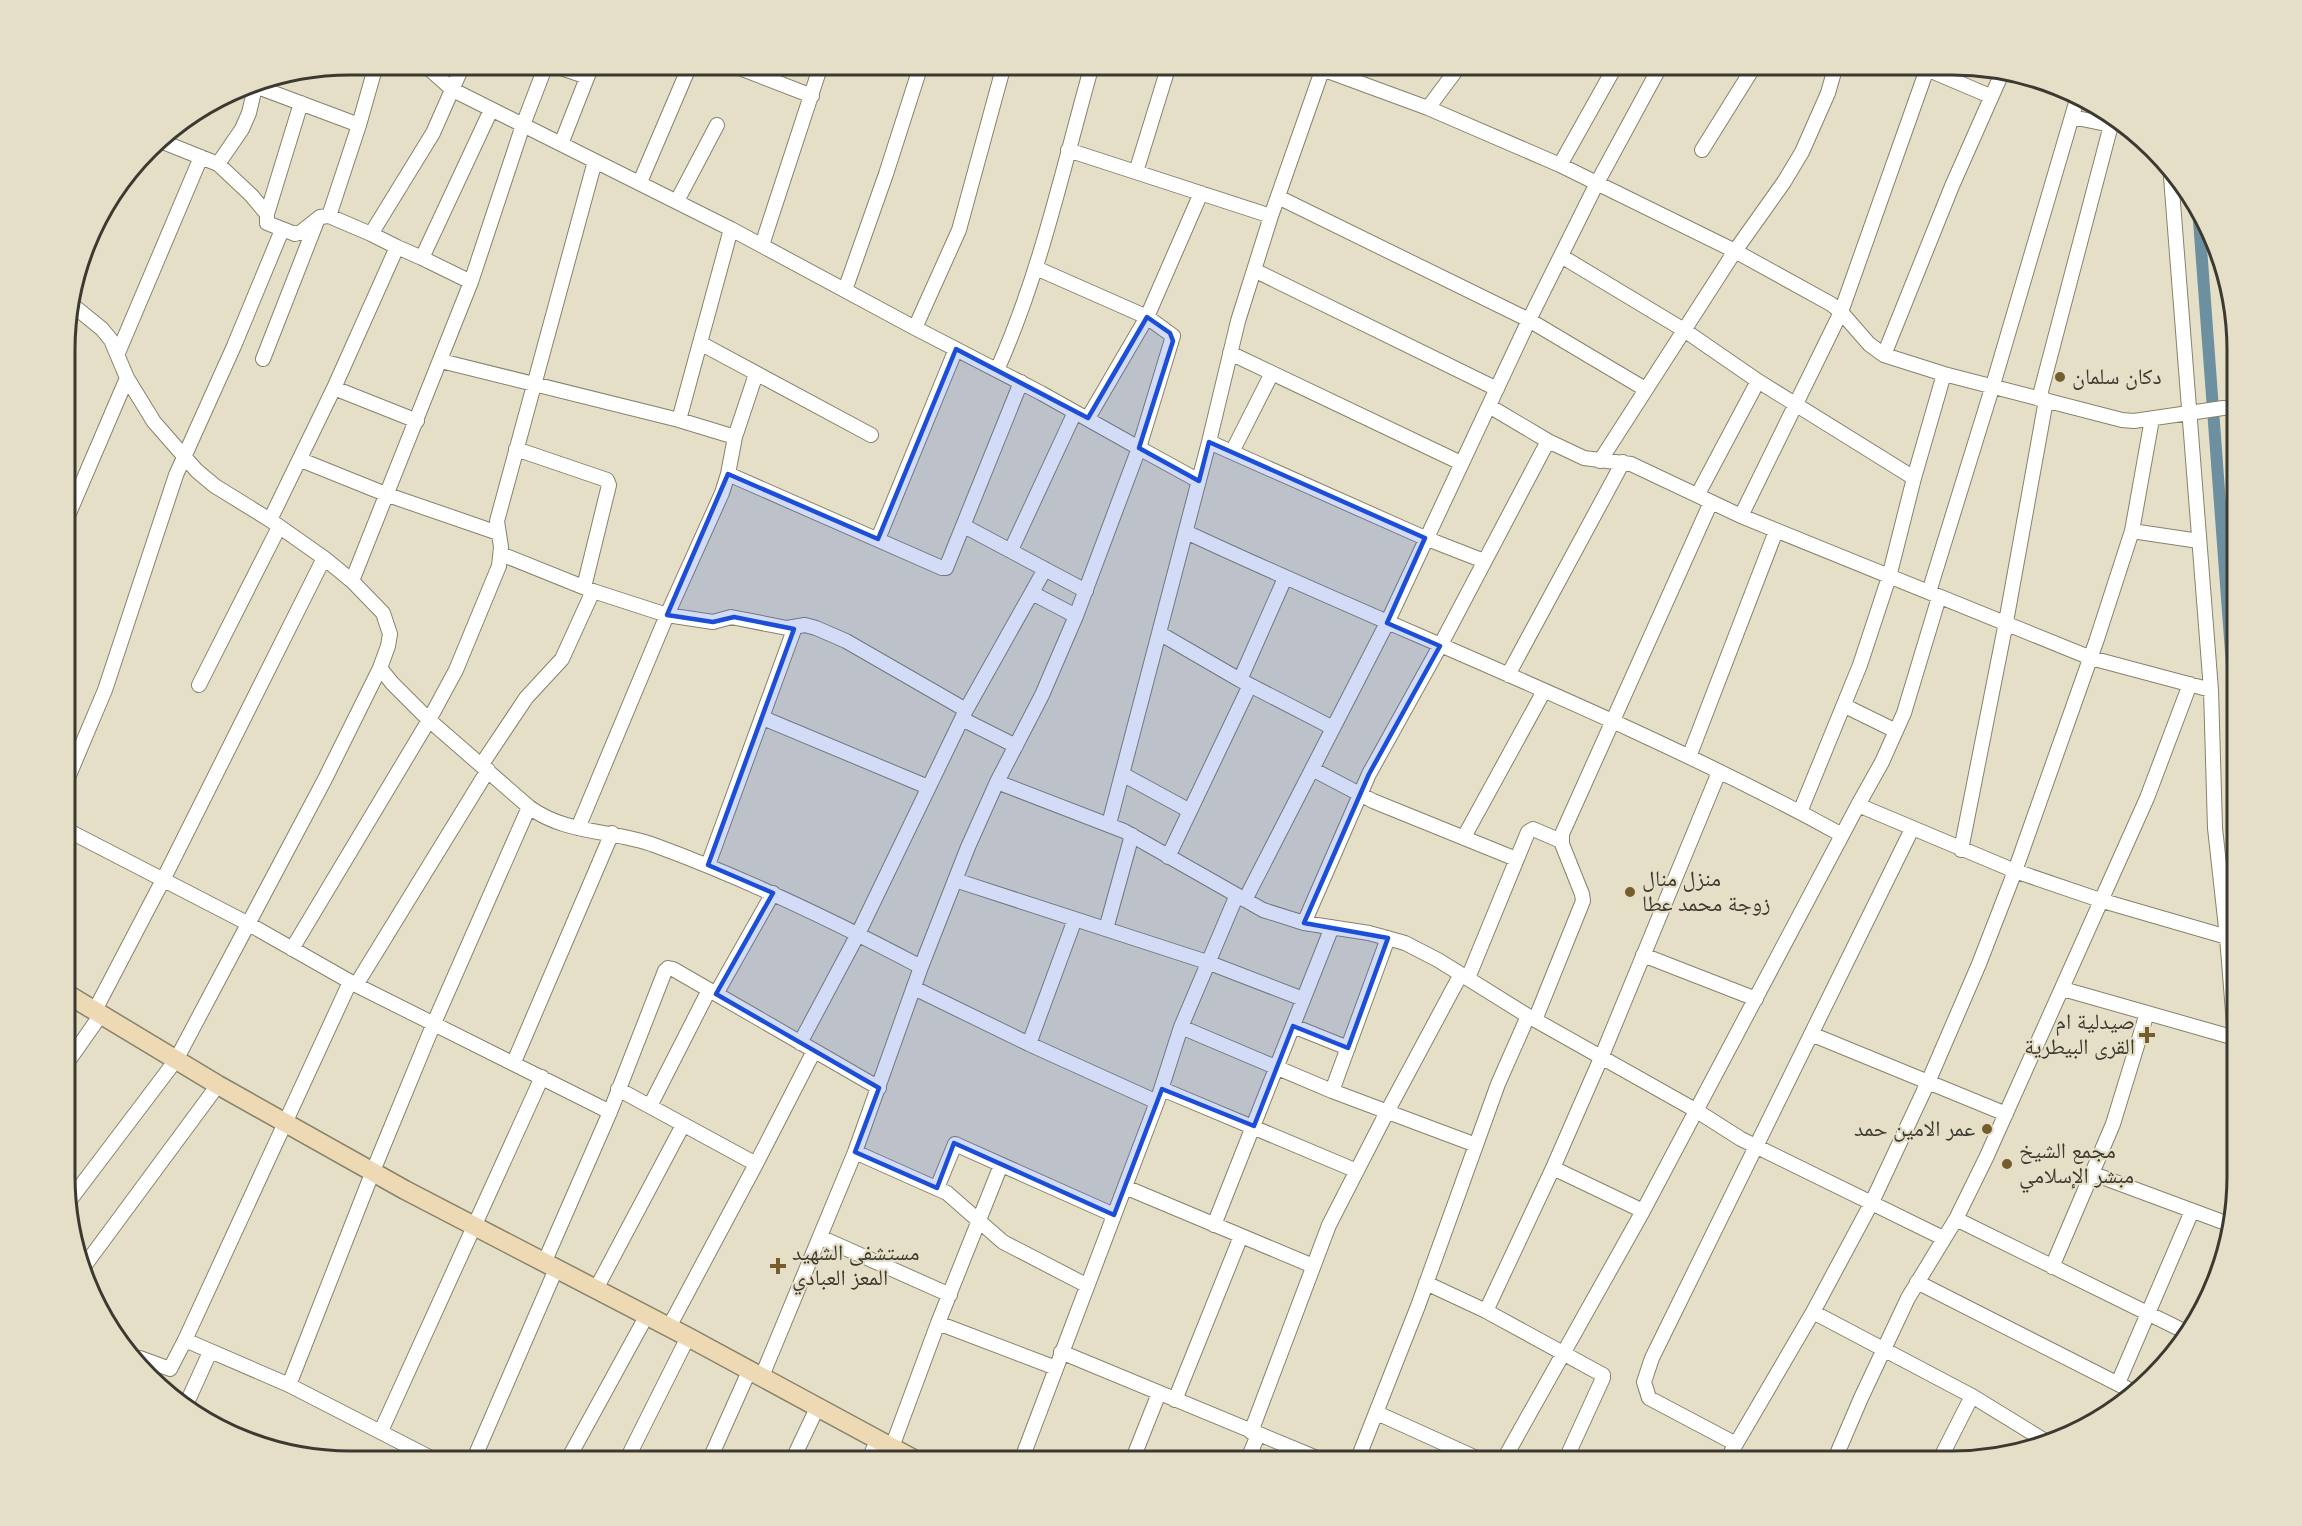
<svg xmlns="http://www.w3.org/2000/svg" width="2302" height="1526" viewBox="0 0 2302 1526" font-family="Spectral,'Noto Naskh Arabic',serif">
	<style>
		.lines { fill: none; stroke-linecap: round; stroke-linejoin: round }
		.canal { stroke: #6d90a0; stroke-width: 12 }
		.street-casing { stroke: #87826b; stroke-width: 16 }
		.secondary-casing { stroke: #87826b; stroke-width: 21 }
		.street { stroke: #fff; stroke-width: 14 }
		.secondary { stroke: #eddab4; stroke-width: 18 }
		.marked { fill: #1d4ed8; fill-opacity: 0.2; stroke: #1d4ed8; stroke-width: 4.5; stroke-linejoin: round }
		.poi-dot { fill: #765d2e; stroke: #e5dfc7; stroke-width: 2 }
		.labels { text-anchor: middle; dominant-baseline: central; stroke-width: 4.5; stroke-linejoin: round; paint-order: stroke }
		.poi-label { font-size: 22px; fill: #3c3930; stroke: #e5dfc7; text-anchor: start }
		.rim { fill: none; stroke: #3c3930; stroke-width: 3 }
	</style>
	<rect width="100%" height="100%" fill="#e5dfc7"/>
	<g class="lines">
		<!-- canal -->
		<path class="canal" d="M2198 207 2237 733"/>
		<!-- street casing -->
		<g class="street-casing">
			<path id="street" d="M425 65 453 90 731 229 915 328 1041 393 1139 448 1076 616 1042 695 997 782 968 847 921 967 855 1152 762 1376
				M552 65 587 77
				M732 65 812 96
				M1311 65 1428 108 1560 165 1735 251 1831 304 1841 312 1869 344 1884 355 1944 374 2122 420 2134 421 2223 408H2237
				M1917 65 1990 96
				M255 86 359 125
				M301 103 267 214V223L295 234 301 232 320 217 329 216 371 234
				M1428 108 1460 65
				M2072 117 2111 125 2121 124
				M158 140 218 164 251 195 267 214
				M561 144 592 65
				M1068 150 1271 216
				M1702 150 1755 65
				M218 164 242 129 249 113 256 83
				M1560 165 1616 65
				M1136 172 1169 65
				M2171 177 2211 690 2215 828 2227 937 2237 1062
				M640 182 690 65
				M1278 197 1529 320 1645 389
				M677 201 717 125
				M329 216 359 125 376 65
				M762 245 821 65
				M397 247 371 234 433 133 463 65
				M1561 256 1684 330 1758 381 1914 478
				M422 258 471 282
				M1036 268 1147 317 1173 336 1139 448 1199 481
				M1254 270 1497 389
				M845 290 886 174 921 65
				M70 303 102 329 111 340 127 378 154 422 197 471 215 486 270 520 324 558 352 581 383 613 390 634 388 646 380 668 392 683 429 720 529 807C565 834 613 830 654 845 747 879 834 921 921 967
				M915 328 959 230 1004 65
				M700 343 871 435
				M118 353 201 157
				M1230 353 1461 463
				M1884 355 1952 186 2002 73
				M263 359 317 221
				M441 361 679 420 735 437 728 474
				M997 370C1041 272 1063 167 1092 65
				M334 388 417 421
				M2039 399 2111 125
				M1489 406 1548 441 1584 458 1631 464 1741 516 2091 658 2211 690
				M1088 418 1147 317 1201 193
				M679 420 731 229
				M735 437 756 374
				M1209 442 1425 538 1484 561
				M516 449 607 480 609 485 584 587
				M1232 452 1272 373
				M301 460 388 495 498 533
				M1600 461 1735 251 1784 182 1802 152 1828 93 1836 65
				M1698 494 1758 381
				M1741 516 1841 312 1927 69
				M67 518 127 378
				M270 520 334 388 397 247 422 258 491 110
				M964 526 1086 591
				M2132 531 2199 541
				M1186 532C1404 634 1631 719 1842 835
				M878 539 956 349
				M1011 550 1075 412
				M501 554 593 591 667 615 713 622 731 617 787 628 805 625 816 628 846 641 966 710
				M352 581 471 282 523 125 546 65
				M1929 592 1993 385 2078 96
				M1032 593 1076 616
				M1159 633 1240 680 1333 728
				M1508 675 1623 462
				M1240 680 1285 578
				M199 685 279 527
				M1845 706 1896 731
				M763 718 928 787
				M962 719 1016 746
				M1689 757 1776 531
				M482 764 526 698 562 659 593 591
				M1312 769 1373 801 1516 859
				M1122 774 1190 811
				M67 780 105 690 176 475 234 346 282 230
				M997 782 1124 831 1263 910 1304 923 1369 933 1405 943 1438 960 1528 1016 1697 1111 1741 1139 1943 1238
				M1858 805 1882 762 1904 713 1939 597
				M1800 812 1860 665 1889 577 1914 478 1944 374
				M1109 824 1209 442 1238 321 1271 216 1324 65
				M578 828 667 615 722 493 728 474 942 568H946L1021 382
				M67 830 247 923 356 985 610 1112
				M1464 837 1544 691
				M1961 850 2006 622 2046 400
				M1168 857 1250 685
				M708 865 795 627
				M955 880 1207 962 1303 999
				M1245 900 1387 623 1529 320 1597 183 1661 65
				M1304 923 1369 774 1440 646 1548 441
				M1106 929 1132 835
				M292 949 429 720 456 670 499 566 501 547 497 521 595 161
				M1643 955 1756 999
				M1468 978 1528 832 1533 829 1561 841
				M350 982 185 1340 289 1385 437 1461
				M356 985 488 770
				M914 988 1029 1044 1157 1102
				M2063 989 2235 1038
				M716 994 773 893
				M94 1012 163 880 324 558
				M1535 1020 1583 901 1582 894 1562 844V834L1711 502
				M1293 1026 1348 1048
				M1181 1027 1332 1091 1476 1145
				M1811 1034 2006 1114
				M800 1043 858 934 966 710 1045 569
				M1029 1044 1075 919
				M514 1062 612 833
				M67 1063 100 1016
				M618 1089 756 1164
				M1162 1089 1357 1171
				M1332 1091 1388 938
				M650 1106 709 990
				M855 1152 947 1193 1003 1242 1086 1285
				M1553 1168 1643 1211
				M2091 1173 2231 1225
				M1125 1187 1313 1266
				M937 1188 955 1144 1114 1215
				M67 1204 176 1060 325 779 380 668
				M1956 1219 2190 1334
				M1214 1225 1332 927
				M820 1237 950 1295
				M544 1263 610 1112 665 971 668 968 673 969 879 1088
				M85 1265 218 1085
				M2052 1267 2113 1124 2147 1013
				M1917 1282 2130 1390
				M1426 1283 1486 1311 1603 1375V1378L1565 1461
				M596 1289 683 1125
				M1486 1311 1553 1168 1601 1058 1719 772
				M1813 1312 1972 1396 2042 1439
				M938 1323 1056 1368
				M669 1327 756 1164 814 1051
				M1061 1352 1324 1461
				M140 1358 170 1369 185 1340
				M2118 1383 2192 1211
				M289 1385 373 1171 434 1023 529 807
				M1175 1400 1241 1236
				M185 1407 210 1352
				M1377 1413 1483 1461
				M381 1431 542 1077
				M1251 1432 1329 1225 1387 1112 1461 974
				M1736 1444 1649 1398 1644 1382 1652 1358 1912 829
				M892 1447 938 1323 1001 1165
				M473 1461 556 1269
				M567 1461 647 1315
				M626 1461 688 1337
				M709 1461 750 1369
				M792 1461 818 1406
				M868 1461 878 1439
				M1021 1461 1157 1102 1181 1027 1236 897
				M1132 1461 1159 1393
				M1247 1461 1258 1435
				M1357 1461 1418 1306 1498 1084 1528 1016
				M1503 1461 1643 1211 1858 805 2015 871 2103 901 2227 937 2237 936
				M1726 1461 1813 1312 1872 1202 1929 1080 1979 964 2015 871 2096 642 2132 531 2152 419
				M1834 1461 1861 1398 1908 1298 1956 1219 1986 1158 2147 798 2190 684
				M1939 1461 1972 1396"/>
		</g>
		<!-- secondary casing -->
		<g class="secondary-casing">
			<path id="secondary" d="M67 994 218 1085 405 1190 688 1337 917 1461"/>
		</g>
		<!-- street -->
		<use href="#street" class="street"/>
		<!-- secondary -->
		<use href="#secondary" class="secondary"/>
	</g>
	<!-- marked area -->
	<path class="marked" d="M1147 317 1170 333 1173 341 1139 448 1199 481 1209 442 1425 538 1387 623 1440 646 1369 774 1304 923 1388 938 1348 1048 1293 1026 1254 1126 1162 1089 1114 1215 954 1143 937 1188 855 1152 879 1088 716 994 773 893 708 865 794 629 734 617 713 622 667 615 728 474 878 539 956 349 1088 418Z"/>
	<!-- markers -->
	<g class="poi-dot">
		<circle cx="2060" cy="377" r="6"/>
		<circle cx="1630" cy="892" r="6"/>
		<path d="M2144 1026h6v6h6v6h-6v6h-6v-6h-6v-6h6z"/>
		<circle cx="1987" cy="1129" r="6"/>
		<circle cx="2007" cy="1164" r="6"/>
		<path d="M775 1257h6v6h6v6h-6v6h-6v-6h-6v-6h6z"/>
	</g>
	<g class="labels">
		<!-- poi labels -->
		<g class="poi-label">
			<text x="2072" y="377">دكان سلمان</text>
			<text x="1642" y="879">منزل منال<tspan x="1642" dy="25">زوجة محمد عطا</tspan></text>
			<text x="2135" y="1022" text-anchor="end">صيدلية ام<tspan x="2135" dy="25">القرى البيطرية</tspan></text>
			<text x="1975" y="1129" text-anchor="end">عمر الامين حمد</text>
			<text x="2019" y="1151">مجمع الشيخ<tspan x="2019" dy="25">مبشر الإسلامي</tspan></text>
			<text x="792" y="1253">مستشفى الشهيد<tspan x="792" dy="25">المعز العبادي</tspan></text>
		</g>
	</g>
	<!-- crop -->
	<path d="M0 0H2302V1526H0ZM350 75H1952A275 275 0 0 1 2227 350V1176A275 275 0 0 1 1952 1451H350A275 275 0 0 1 75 1176V350A275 275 0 0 1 350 75Z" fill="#e5dfc7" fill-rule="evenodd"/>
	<path class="rim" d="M350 75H1952A275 275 0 0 1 2227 350V1176A275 275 0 0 1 1952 1451H350A275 275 0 0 1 75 1176V350A275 275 0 0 1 350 75Z"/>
</svg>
